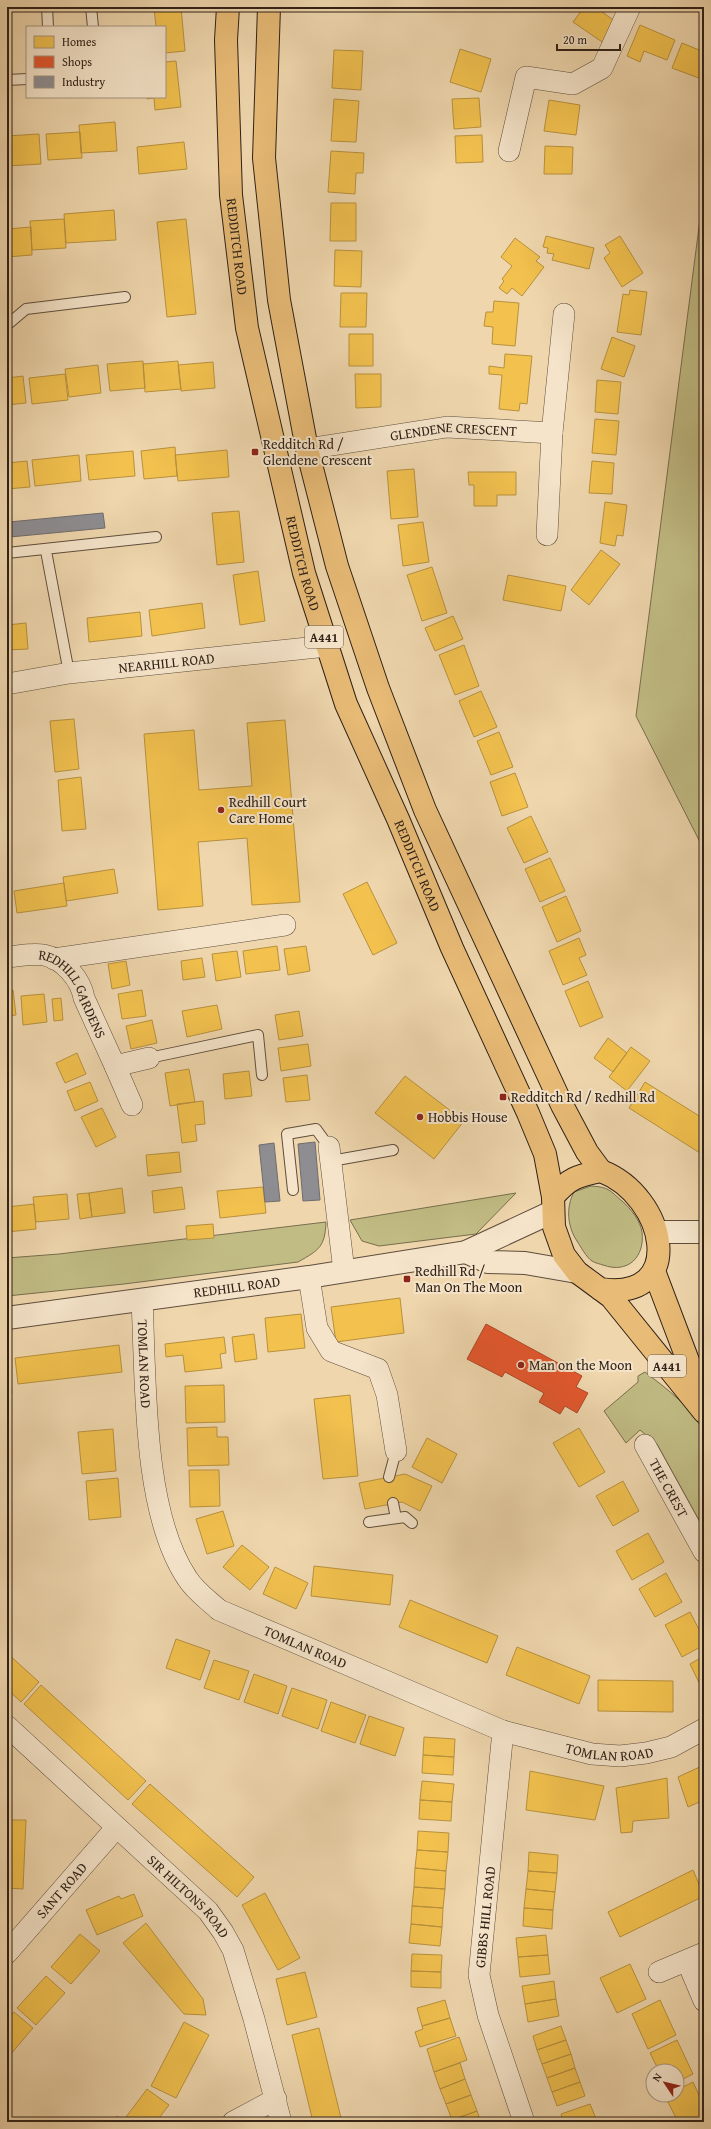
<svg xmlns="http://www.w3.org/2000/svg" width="711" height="2129" viewBox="0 0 711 2129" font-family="'Gentium Book Plus',serif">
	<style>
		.green { fill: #c1bc84; stroke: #786e4e }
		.homes { fill: #f2c14e; stroke: #b8913e }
		.shops { fill: #e4572e; stroke: #ae4727 }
		.industry { fill: #8d8d92; stroke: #716d6d }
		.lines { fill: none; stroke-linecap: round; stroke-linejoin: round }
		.service-casing { stroke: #5f4e3c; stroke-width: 12 }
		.minor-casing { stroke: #5f4e3c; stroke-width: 22 }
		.tertiary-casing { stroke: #5f4e3c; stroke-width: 24 }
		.trunk-casing { stroke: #2f2117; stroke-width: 24 }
		.service { stroke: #f5e4ca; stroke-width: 10 }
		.minor { stroke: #f5e4ca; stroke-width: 21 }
		.tertiary { stroke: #f5e4ca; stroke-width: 22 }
		.trunk { stroke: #e8bb76; stroke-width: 22 }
		.poi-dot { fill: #8f2418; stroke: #f5e4ca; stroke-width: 1.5 }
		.labels { text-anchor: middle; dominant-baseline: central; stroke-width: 4; stroke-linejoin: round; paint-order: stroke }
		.shield { fill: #f5e4ca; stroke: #6a5c4d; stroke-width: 1 }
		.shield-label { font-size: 13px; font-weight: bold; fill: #2f2117 }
		.street-label { font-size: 14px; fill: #2f2117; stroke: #f5e4ca }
		.poi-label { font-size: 14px; fill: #2f2117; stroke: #f5e4ca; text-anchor: start }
	</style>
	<rect width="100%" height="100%" fill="#efd6ad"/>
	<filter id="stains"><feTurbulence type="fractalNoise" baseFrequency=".005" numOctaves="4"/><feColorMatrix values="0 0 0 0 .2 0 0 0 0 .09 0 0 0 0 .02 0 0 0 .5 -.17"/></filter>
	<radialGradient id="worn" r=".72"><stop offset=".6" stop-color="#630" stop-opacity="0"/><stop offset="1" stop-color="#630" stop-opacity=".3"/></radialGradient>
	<!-- green -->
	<path class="green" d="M704 188V850L636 716Z
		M591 1186C609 1187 609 1190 622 1201 631 1209 640 1220 642 1232 645 1257 628 1274 603 1265 600 1264 595 1263 592 1261 586 1257 581 1247 577 1241 567 1226 566 1207 574 1192Z
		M516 1193 476 1234 379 1246 362 1241 350 1220Z
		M326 1222C325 1247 319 1250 298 1262L124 1284 7 1296V1258L59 1254Z
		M645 1372C668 1390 691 1406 704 1433V1529L657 1444 640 1430 626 1443 604 1411 638 1382V1376Z"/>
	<!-- homes -->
	<path class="homes" d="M154 7H181L185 51 165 53V27H156Z
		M584 7H595L619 24 605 44 573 22Z
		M640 25 675 40 667 60 644 51 640 62 627 56Z
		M682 43 704 52V80L672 68Z
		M460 49 491 59 481 92 450 82Z
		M334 50 363 51 361 90 332 88Z
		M176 61 181 107 155 110 154 98 147 99V97H165V62Z
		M479 98 481 127 454 129 452 99Z
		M334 99 359 101 356 142 331 141Z
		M549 100 580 105 576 135 544 131Z
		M115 122 117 151 81 153 79 125Z
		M80 132 82 158 48 160 46 134Z
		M39 134 41 164 7 166V136Z
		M482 135 483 162 456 163 455 136Z
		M184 142 187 169 139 174 137 147Z
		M545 146 573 147 572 174H544Z
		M331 151 364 153 363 173H356L355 194 328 192Z
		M331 203H356V241H330Z
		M114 210 116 240 66 243 64 214Z
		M64 219 66 248 32 250 30 221Z
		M186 219 196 314 167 317 157 222Z
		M31 227 32 255 7 257V229Z
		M546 236 594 248 589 269 552 260 554 254 547 253 548 248 543 247Z
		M620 236 643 273 622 287 604 258 610 253 605 245Z
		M515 238 540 257 536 261 544 267 522 296 512 288 507 294 499 288 504 281 502 279 512 266 501 257Z
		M335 250 362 251 361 287 334 286Z
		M630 290 647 292 641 335 617 332 623 294 629 295Z
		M341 293H367L366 327H340Z
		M494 301 519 303 515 346 492 344 493 327 484 326 486 312H493Z
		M349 334H373V366H349Z
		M612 337 635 346 624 377 601 369Z
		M505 354 532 356 527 404 520 403 519 411 499 409 502 375 489 374V366L504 368Z
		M143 361 145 388 110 391 107 364Z
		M178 361 181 389 145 392 143 364Z
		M213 362 215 388 181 391 178 365Z
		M98 365 101 393 69 397 65 369Z
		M65 374 68 400 32 404 29 378Z
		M355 374H381V407L356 408Z
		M23 376 26 403 7 405V378Z
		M597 380 621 382 618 414 595 412Z
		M595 419 619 421 616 455 592 453Z
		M175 447 177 476 144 479 141 451Z
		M227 450 229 477 178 481 175 455Z
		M133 451 135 476 89 480 86 455Z
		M79 455 81 481 35 486 32 460Z
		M27 461 30 487 7 489V463Z
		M592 461 614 463 612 494 589 493Z
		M414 469 418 517 391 519 387 471Z
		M468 472H516V495H497V506H474V485H469Z
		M605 502 627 505 623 536 617 535 615 546 600 543Z
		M239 511 244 562 217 565 212 513Z
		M423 522 429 562 403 566 398 525Z
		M601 550 620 564 589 605 571 590Z
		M432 567 447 613 422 621 407 575Z
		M258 571 265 621 240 625 233 575Z
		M508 575 566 586 561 611 503 600Z
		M202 603 205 628 152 636 149 610Z
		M140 612 142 636 89 642 87 618Z
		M453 616 463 639 435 651 425 628Z
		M26 623 28 649 7 650V625Z
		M464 645 479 686 455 695 439 655Z
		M481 691 497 727 474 737 459 701Z
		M74 719 79 769 55 772 50 721Z
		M285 720 300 902 252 905 247 838 198 842 203 906 158 910 144 734 194 730 199 790 252 786 247 723Z
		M499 732 513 767 491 775 477 741Z
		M515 773 528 807 502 816 490 782Z
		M81 777 86 829 62 831 58 780Z
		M531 816 548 852 524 863 507 828Z
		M550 858 565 891 540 902 525 869Z
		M114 869 118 893 66 901 63 877Z
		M367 882 397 943 373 955 343 894Z
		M64 883 67 906 17 913 14 891Z
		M566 896 581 931 557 942 542 907Z
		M579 938 586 955 579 958 587 975 563 985 549 951Z
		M277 946 280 970 246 974 243 951Z
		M306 946 310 971 288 975 284 949Z
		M237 951 241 977 216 981 212 954Z
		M202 958 205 977 183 980 181 961Z
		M126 961 130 985 112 989 108 964Z
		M588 981 603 1017 580 1027 565 991Z
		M7 990H13L16 1015 7 1016Z
		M142 990 146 1016 122 1019 118 994Z
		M44 994 47 1022 23 1025 21 996Z
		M61 998 63 1020 54 1021 52 999Z
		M217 1005 222 1029 187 1037 182 1011Z
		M299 1011 303 1036 279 1040 275 1015Z
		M152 1020 157 1043 131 1049 126 1026Z
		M608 1038 627 1053 613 1072 594 1058Z
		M308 1044 311 1066 281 1071 278 1048Z
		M631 1047 650 1061 627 1091 609 1077Z
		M77 1053 86 1074 65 1083 56 1063Z
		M189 1069 195 1102 170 1106 165 1073Z
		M249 1071 252 1096 225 1099 223 1074Z
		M307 1075 310 1100 286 1102 283 1078Z
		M405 1076 464 1121 434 1159 375 1113Z
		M90 1082 98 1101 75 1111 67 1091Z
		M645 1082 704 1119V1147L700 1153 629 1108Z
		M203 1101 205 1124 195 1125 197 1141 182 1143 177 1104Z
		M102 1108 116 1137 96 1147 81 1117Z
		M179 1152 181 1172 148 1176 146 1155Z
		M182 1187 185 1209 154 1213 152 1191Z
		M263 1187 266 1213 220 1218 217 1191Z
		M122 1188 125 1213 92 1217 89 1193Z
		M89 1193 92 1217 80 1219 77 1194Z
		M67 1194 69 1219 36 1222 33 1197Z
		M34 1204 36 1229 7 1232V1207Z
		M213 1224 214 1238 187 1240 186 1226Z
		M400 1298 404 1333 336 1342 331 1307Z
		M301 1314 305 1348 268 1352 265 1318Z
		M254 1334 257 1359 235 1362 232 1337Z
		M224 1337 226 1353 220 1354 222 1368 185 1372 183 1355 166 1357 165 1344Z
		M119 1345 122 1372 18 1384 15 1358Z
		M9 1368 12 1393 7 1394V1369Z
		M224 1385 225 1422 186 1423 185 1386Z
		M350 1395 358 1476 323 1479 314 1399Z
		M217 1427V1437H228L229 1465 188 1466 187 1428Z
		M579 1428 605 1472 579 1487 553 1443Z
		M113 1429 116 1471 82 1474 78 1432Z
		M427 1438 457 1454 442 1483 412 1467Z
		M189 1470H219L220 1506 190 1507Z
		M405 1474 432 1486 420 1511 402 1502 365 1509 359 1483Z
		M118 1478 121 1517 89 1520 86 1481Z
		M623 1481 639 1511 613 1526 596 1496Z
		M223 1511 234 1546 207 1554 196 1519Z
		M648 1533 664 1562 632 1580 616 1551Z
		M242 1545 269 1567 250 1590 223 1567Z
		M314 1566 393 1575 390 1605 311 1596Z
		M275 1567 308 1583 296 1609 263 1594Z
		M666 1573 682 1602 655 1617 639 1589Z
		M410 1600 498 1636 487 1663 399 1627Z
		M690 1612 704 1639V1645L682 1657 665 1625Z
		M176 1639 210 1651 200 1680 166 1668Z
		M517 1647 590 1676 579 1704 506 1675Z
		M7 1653 39 1682 21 1702 7 1689Z
		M704 1656V1693L690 1664Z
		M214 1660 249 1671 239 1700 204 1688Z
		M254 1674 287 1686 278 1714 244 1702Z
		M598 1680 673 1681V1712L598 1711Z
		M41 1685 146 1781 128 1800 24 1704Z
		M292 1688 327 1700 318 1729 282 1716Z
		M331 1702 366 1715 355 1743 321 1731Z
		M369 1716 404 1728 395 1756 360 1744Z
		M424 1737 455 1739 454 1757 423 1755Z
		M423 1755 454 1757 453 1775 422 1773Z
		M704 1765V1800L688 1807 678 1777Z
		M530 1771 604 1786 595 1820 526 1810Z
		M667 1778 669 1818 633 1821 632 1832 621 1833 616 1788Z
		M422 1781 454 1784 452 1802 420 1800Z
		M150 1784 254 1877 237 1897 132 1804Z
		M420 1800 452 1802 451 1821 419 1819Z
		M7 1820H26L23 1889 7 1888Z
		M418 1831 449 1833 448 1852 417 1850Z
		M417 1850 448 1852 446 1871 415 1868Z
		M529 1852 558 1855 557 1873 528 1871Z
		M415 1868 446 1871 445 1889 414 1887Z
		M693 1870 704 1896 620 1937 608 1912Z
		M528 1871 557 1873 555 1892 526 1889Z
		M414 1887 445 1889 443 1908 412 1906Z
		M526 1889 555 1892 553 1910 524 1908Z
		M265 1893 300 1958 278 1970 242 1905Z
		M134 1894 143 1916 97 1935 86 1910 119 1896 121 1899Z
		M412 1906 443 1908 442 1927 411 1924Z
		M524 1908 553 1910 552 1929 523 1926Z
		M146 1923 203 1999 206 2015 184 2014 123 1943Z
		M411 1924 442 1927 440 1946 409 1943Z
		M80 1934 100 1951 71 1984 51 1967Z
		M546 1935 548 1955 518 1957 516 1938Z
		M412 1954 442 1955 441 1972 411 1971Z
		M548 1955 550 1974 520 1977 518 1957Z
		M630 1964 646 1999 617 2013 600 1978Z
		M411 1971 441 1972V1988L411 1987Z
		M305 1972 317 2017 287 2025 276 1979Z
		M46 1976 65 1993 36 2025 17 2008Z
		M554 1981 556 1999 525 2004 522 1986Z
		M556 1999 559 2016 528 2022 525 2004Z
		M445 2000 450 2018 422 2026 417 2008Z
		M660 2000 676 2035 648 2049 632 2014Z
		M14 2012 33 2028 10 2055 7 2052V2020Z
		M450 2018 456 2036 420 2047 415 2032 423 2029 422 2026Z
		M184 2022 209 2035 176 2098 151 2086Z
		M561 2026 566 2040 537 2050 533 2036Z
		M319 2028 342 2122H313L292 2035Z
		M459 2037 467 2060 434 2072 427 2049Z
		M566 2040 571 2054 542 2064 537 2050Z
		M677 2040 693 2074 677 2082V2071H659L650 2053Z
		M571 2054 575 2068 547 2078 542 2064Z
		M460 2063 465 2079 440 2089 434 2072Z
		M575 2068 580 2082 552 2092 547 2078Z
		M465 2079 471 2095 446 2104 440 2089Z
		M580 2082 585 2096 557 2106 552 2092Z
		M693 2082 704 2106V2118L695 2122H678L665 2096 677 2095V2090Z
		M147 2089 169 2105 156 2122H113L117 2116 123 2121Z
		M471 2095 477 2111 452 2120 446 2104Z
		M590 2104 597 2121 563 2122 561 2114Z
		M477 2111 481 2122H452V2120Z"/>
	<!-- shops -->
	<path class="shops" d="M486 1324 582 1376 576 1387 588 1393 577 1413 565 1406 560 1414 539 1402 544 1393 505 1372 502 1377 467 1359Z"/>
	<!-- industry -->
	<path class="industry" d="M103 513 105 528 10 537 9 522Z
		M315 1142 320 1200 303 1201 298 1144Z
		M274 1143 280 1201 265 1202 259 1145Z"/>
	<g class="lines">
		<!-- service casing -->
		<g class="service-casing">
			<path id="service" d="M47 7 48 27
				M91 7 93 27
				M7 80 27 79
				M7 325 26 309 125 297
				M46 551 69 673
				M7 553 156 537
				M149 1058 258 1035 262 1075
				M331 1161 393 1150
				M293 1190 287 1134 316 1129 329 1147
				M389 1477 396 1451
				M393 1503 396 1518
				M369 1522 405 1517 412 1523"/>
		</g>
		<!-- minor casing -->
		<g class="minor-casing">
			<g id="minor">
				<path d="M509 151 526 77 573 84 602 68 630 7"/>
				<path id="s1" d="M307 449 447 427 552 433"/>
				<path d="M547 535 552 433 564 314"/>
				<path id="s2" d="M7 684 69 673 327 646"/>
				<path id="s3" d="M7 957C19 956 32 953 44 955 64 959 81 980 84 998L115 1066"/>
				<path d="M54 959 285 925"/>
				<path d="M132 1105 115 1066 149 1058"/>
				<path d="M329 1147 344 1271"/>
				<path d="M309 1277 317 1328 331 1351 378 1369 387 1395 396 1451"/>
				<path id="s4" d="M142 1300C146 1380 142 1511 187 1578 195 1591 208 1600 219 1610L503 1731 592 1754 620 1756 646 1753 671 1747 704 1729"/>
				<path id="s5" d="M645 1445 704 1552"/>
				<path id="s6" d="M7 1726 208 1911 223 1932 233 1950 254 2019 281 2122"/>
				<path d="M503 1731 479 1975 488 2015 524 2122"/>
				<path id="s7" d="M7 1953 116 1828"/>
				<path d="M687 1961 704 2001"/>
				<path d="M659 1972 704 1953"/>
				<path d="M233 2122 276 2099"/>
			</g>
		</g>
		<!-- tertiary casing -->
		<g class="tertiary-casing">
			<g id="tertiary">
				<path d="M657 1232H704"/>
				<path d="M466 1252 488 1262 525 1263 577 1272"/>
				<path id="s8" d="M7 1318 309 1277 466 1252 552 1212"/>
			</g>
		</g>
		<!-- trunk casing -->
		<g class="trunk-casing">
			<g id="trunk">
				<path id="s9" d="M228 7 226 40 231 195 247 328 304 573 346 704 398 819 452 948 528 1113 545 1154 553 1197"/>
				<path d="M269 7 264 158 279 300 307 449 337 566 378 688 425 810 562 1105 587 1152 601 1171"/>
				<path d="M654 1271 704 1403"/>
				<path d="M600 1289C688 1302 667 1196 601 1171 577 1176 569 1178 553 1197L554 1227 564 1255 577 1272 611 1297 704 1412"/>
			</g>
		</g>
		<!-- service -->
		<use href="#service" class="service"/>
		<!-- minor -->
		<use href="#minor" class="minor"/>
		<!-- tertiary -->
		<use href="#tertiary" class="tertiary"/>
		<!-- trunk -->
		<use href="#trunk" class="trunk"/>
	</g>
	<!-- markers -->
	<g class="poi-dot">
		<rect x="251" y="448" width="8" height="8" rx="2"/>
		<circle cx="221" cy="810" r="4"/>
		<rect x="499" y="1093" width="8" height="8" rx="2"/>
		<circle cx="420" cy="1117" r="4"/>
		<rect x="403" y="1275" width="8" height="8" rx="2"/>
		<circle cx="521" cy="1365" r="4"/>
	</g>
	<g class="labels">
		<!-- shield labels -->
		<g class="shield">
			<rect x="305" y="626" width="38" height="22" rx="3"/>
			<rect x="648" y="1355" width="38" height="22" rx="3"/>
		</g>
		<g class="shield-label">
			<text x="324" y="637">A441</text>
			<text x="667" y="1366">A441</text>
		</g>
		<!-- street labels -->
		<g class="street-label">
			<text stroke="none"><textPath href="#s9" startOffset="240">REDDITCH ROAD</textPath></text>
			<text stroke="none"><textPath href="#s1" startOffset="148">GLENDENE CRESCENT</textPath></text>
			<text stroke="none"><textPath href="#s9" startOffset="564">REDDITCH ROAD</textPath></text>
			<text stroke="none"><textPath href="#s2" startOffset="161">NEARHILL ROAD</textPath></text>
			<text stroke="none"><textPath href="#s9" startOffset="888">REDDITCH ROAD</textPath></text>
			<text stroke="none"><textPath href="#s3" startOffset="87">REDHILL GARDENS</textPath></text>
			<text stroke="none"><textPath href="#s8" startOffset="232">REDHILL ROAD</textPath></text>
			<text stroke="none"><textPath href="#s4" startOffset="64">TOMLAN ROAD</textPath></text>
			<text stroke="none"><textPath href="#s5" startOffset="49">THE CREST</textPath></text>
			<text stroke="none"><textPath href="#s4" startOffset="424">TOMLAN ROAD</textPath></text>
			<text stroke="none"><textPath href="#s4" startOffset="748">TOMLAN ROAD</textPath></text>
			<text stroke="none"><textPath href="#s7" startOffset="83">SANT ROAD</textPath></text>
			<text stroke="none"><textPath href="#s6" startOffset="249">SIR HILTONS ROAD</textPath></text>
			<text transform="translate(485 1917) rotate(-84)">GIBBS HILL ROAD</text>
		</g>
		<!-- poi labels -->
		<g class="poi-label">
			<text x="263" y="444">Redditch Rd /<tspan x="263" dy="16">Glendene Crescent</tspan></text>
			<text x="229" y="802">Redhill Court<tspan x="229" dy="16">Care Home</tspan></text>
			<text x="511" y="1097">Redditch Rd / Redhill Rd</text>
			<text x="428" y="1117">Hobbis House</text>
			<text x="415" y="1271">Redhill Rd /<tspan x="415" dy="16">Man On The Moon</tspan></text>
			<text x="529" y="1365">Man on the Moon</text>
		</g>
	</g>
	<!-- margin -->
	<rect width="711" height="2129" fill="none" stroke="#efd6ad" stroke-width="24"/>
	<rect x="8" y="8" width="695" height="2113" fill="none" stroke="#2f2117" stroke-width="2"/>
	<rect x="12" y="12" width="687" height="2105" fill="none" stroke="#2f2117"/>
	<!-- legend -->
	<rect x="26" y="26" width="140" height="72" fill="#f5e4ca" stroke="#a69682"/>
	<rect x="34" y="36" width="20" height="12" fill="#f2c14e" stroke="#a69682"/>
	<text x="62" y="46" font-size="12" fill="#2f2117">Homes</text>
	<rect x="34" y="56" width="20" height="12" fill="#e4572e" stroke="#a69682"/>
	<text x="62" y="66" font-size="12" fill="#2f2117">Shops</text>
	<rect x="34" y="76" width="20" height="12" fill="#8d8d92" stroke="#a69682"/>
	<text x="62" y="86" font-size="12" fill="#2f2117">Industry</text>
	<!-- north arrow -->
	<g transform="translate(665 2083) rotate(305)"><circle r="19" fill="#f5e4ca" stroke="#a69682"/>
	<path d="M0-3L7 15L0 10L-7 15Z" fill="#8f2418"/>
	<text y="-6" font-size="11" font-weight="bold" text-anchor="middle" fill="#2f2117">N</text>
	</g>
	<!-- scale -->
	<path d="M557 44v6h63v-6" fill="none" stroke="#2f2117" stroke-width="2"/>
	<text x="563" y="44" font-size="12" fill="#2f2117" stroke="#f5e4ca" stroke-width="3" paint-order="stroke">20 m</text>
	<rect width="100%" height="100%" filter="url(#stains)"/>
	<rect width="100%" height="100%" fill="url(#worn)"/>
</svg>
